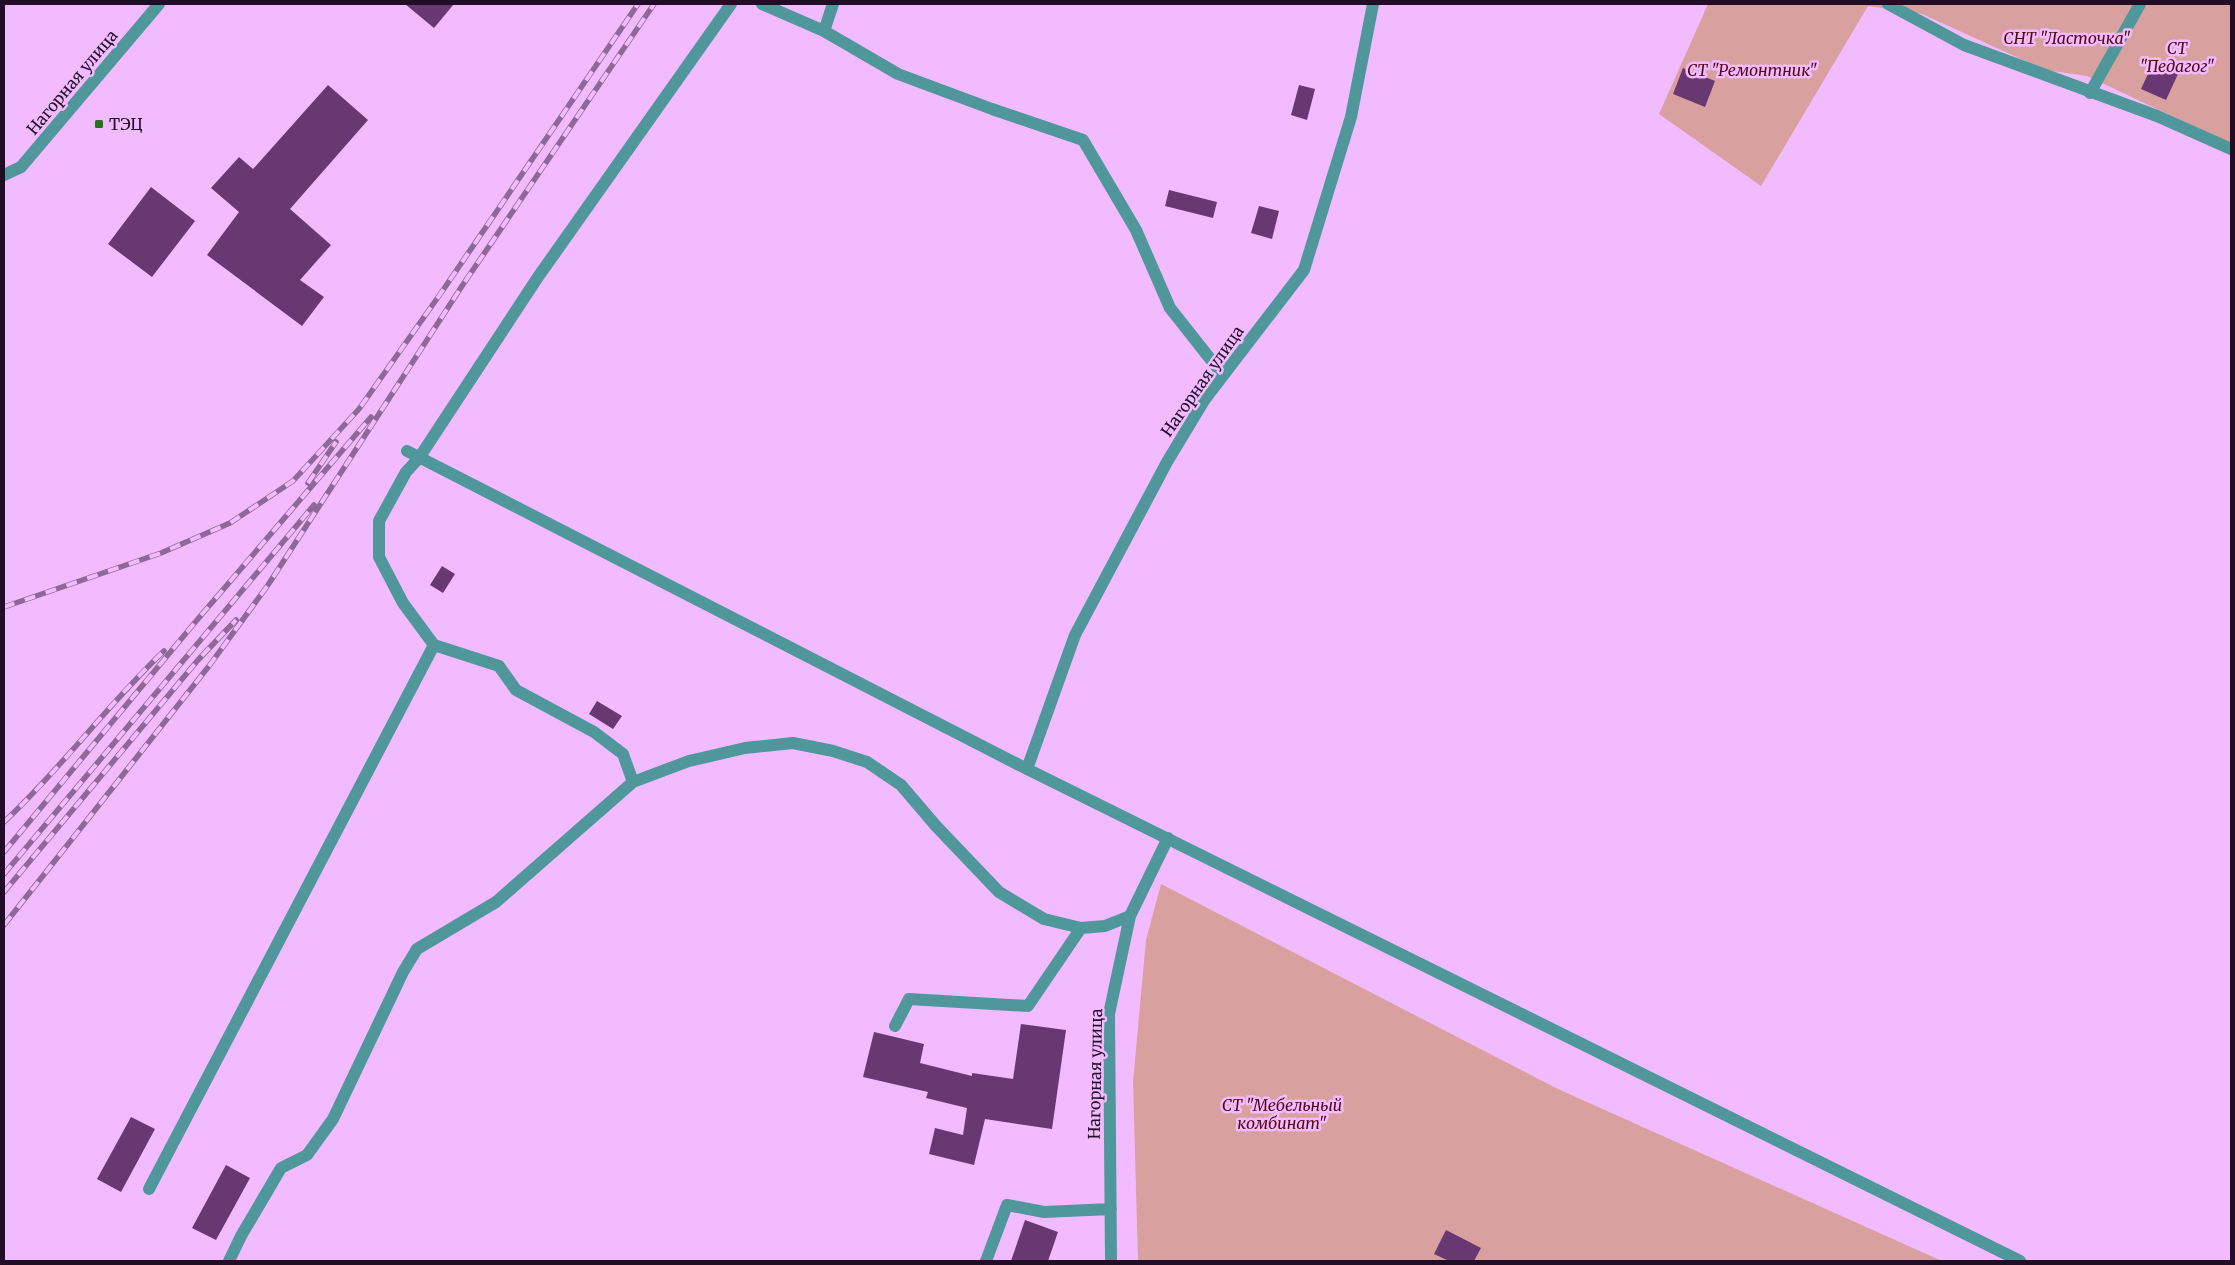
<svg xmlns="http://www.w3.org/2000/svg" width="2235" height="1265" viewBox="0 0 2235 1265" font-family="Merriweather,serif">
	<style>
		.green { fill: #d8a19f }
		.building { fill: #693772 }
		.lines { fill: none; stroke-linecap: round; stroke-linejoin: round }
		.minor { stroke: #4f979b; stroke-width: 12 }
		.rail-casing { stroke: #8f6897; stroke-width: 5.5 }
		.rail { stroke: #f3bbff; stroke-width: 4; stroke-dasharray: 11; stroke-linecap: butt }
		.poi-dot { fill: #257116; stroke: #f3bbff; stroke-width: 2 }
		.labels { text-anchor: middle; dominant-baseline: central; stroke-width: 5; stroke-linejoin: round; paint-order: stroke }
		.park-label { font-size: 16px; font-style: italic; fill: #530812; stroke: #f3bbff }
		.street-label { font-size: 16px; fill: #210d25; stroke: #f3bbff }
		.poi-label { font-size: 16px; fill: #210d25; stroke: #f3bbff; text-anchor: start }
	</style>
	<rect width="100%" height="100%" fill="#f3bbff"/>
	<!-- green -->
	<path class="green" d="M1708 4H2231V144L2087 76 2045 70 1922 14 1868 6 1761 186 1659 114Z
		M1161 884 1558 1089 1942 1261H1138L1133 1082 1146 940Z"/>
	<!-- building -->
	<path class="building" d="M405 4H454L434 28Z
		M2153 63 2178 74 2166 100 2141 89Z
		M1683 68 1715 81 1705 107 1673 94Z
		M328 85 368 120 290 209 331 245 300 280 324 297 302 326 207 255 239 212 211 188 239 157 253 169Z
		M1299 85 1315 89 1307 120 1291 115Z
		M151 187 195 221 152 277 108 244Z
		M1169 190 1217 202 1213 218 1165 206Z
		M1259 206 1279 211 1272 239 1251 233Z
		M442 566 455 574 443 593 430 585Z
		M597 701 622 716 613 729 589 714Z
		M1021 1024 1066 1030 1052 1129 985 1119 974 1165 929 1154 935 1128 963 1135 967 1108 926 1098 928 1092 863 1077 874 1032 924 1044 920 1063 972 1076V1073L1013 1079Z
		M131 1117 155 1129 121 1192 97 1179Z
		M226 1165 250 1178 216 1240 192 1228Z
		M1025 1220 1058 1232 1048 1261H1011Z
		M1446 1230 1481 1248 1474 1261H1449L1434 1254Z"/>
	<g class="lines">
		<!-- minor -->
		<path class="minor" d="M762 4 824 31 898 74 992 109 1083 140 1136 230 1170 308 1223 375
			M1888 4 1964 45 2157 116 2231 149
			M824 31 833 4
			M2090 93 2140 4
			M4 175 21 167 159 4
			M407 451 1027 769 2020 1261
			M434 645 499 666 516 690 594 732 623 754 633 782
			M1027 769 1075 635 1167 462 1205 399 1304 270 1351 117 1373 4
			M895 1026 909 999 1028 1006 1081 928
			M149 1189 434 645 403 603 379 557V521L406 472 419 458 538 277 731 4
			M229 1261 241 1236 281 1168 307 1155 333 1119 403 972 417 949 496 902 633 782 689 761 745 748 793 743 833 751 867 762 901 785 936 826 999 892 1044 919 1081 928 1105 926 1130 916
			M986 1261 1007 1205 1044 1212 1111 1209
			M1111 1261 1109 1014 1130 916 1168 838"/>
		<!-- rail casing -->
		<g class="rail-casing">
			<path id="rail" d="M308 483 336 442
				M4 607 161 553 230 523 293 481 359 409 441 293 638 4
				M4 822C61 769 107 705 164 651
				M4 852 197 620 371 417
				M4 874 314 505
				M4 892 198 660 236 620
				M4 925 209 666 268 585 462 286 654 4"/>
		</g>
		<!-- rail -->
		<use href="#rail" class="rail"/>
	</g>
	<!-- markers -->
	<rect class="poi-dot" x="94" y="119" width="10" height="10" rx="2.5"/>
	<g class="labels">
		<!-- park labels -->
		<g class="park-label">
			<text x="2067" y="38">СНТ "Ласточка"</text>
			<text x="2177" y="48">СТ<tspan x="2177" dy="18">"Педагог"</tspan></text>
			<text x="1752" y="70">СТ "Ремонтник"</text>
			<text x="1282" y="1105">СТ "Мебельный<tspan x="1282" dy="18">комбинат"</tspan></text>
		</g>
		<!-- street labels -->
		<g class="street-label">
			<text transform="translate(72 82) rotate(-50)">Нагорная улица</text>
			<text transform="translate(1202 381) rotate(-55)">Нагорная улица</text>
			<text transform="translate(1095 1074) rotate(-89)">Нагорная улица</text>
		</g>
		<!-- poi labels -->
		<g class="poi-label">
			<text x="109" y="124">ТЭЦ</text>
		</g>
	</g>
	<!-- border -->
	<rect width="2235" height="1265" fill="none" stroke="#210d25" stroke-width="10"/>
</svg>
